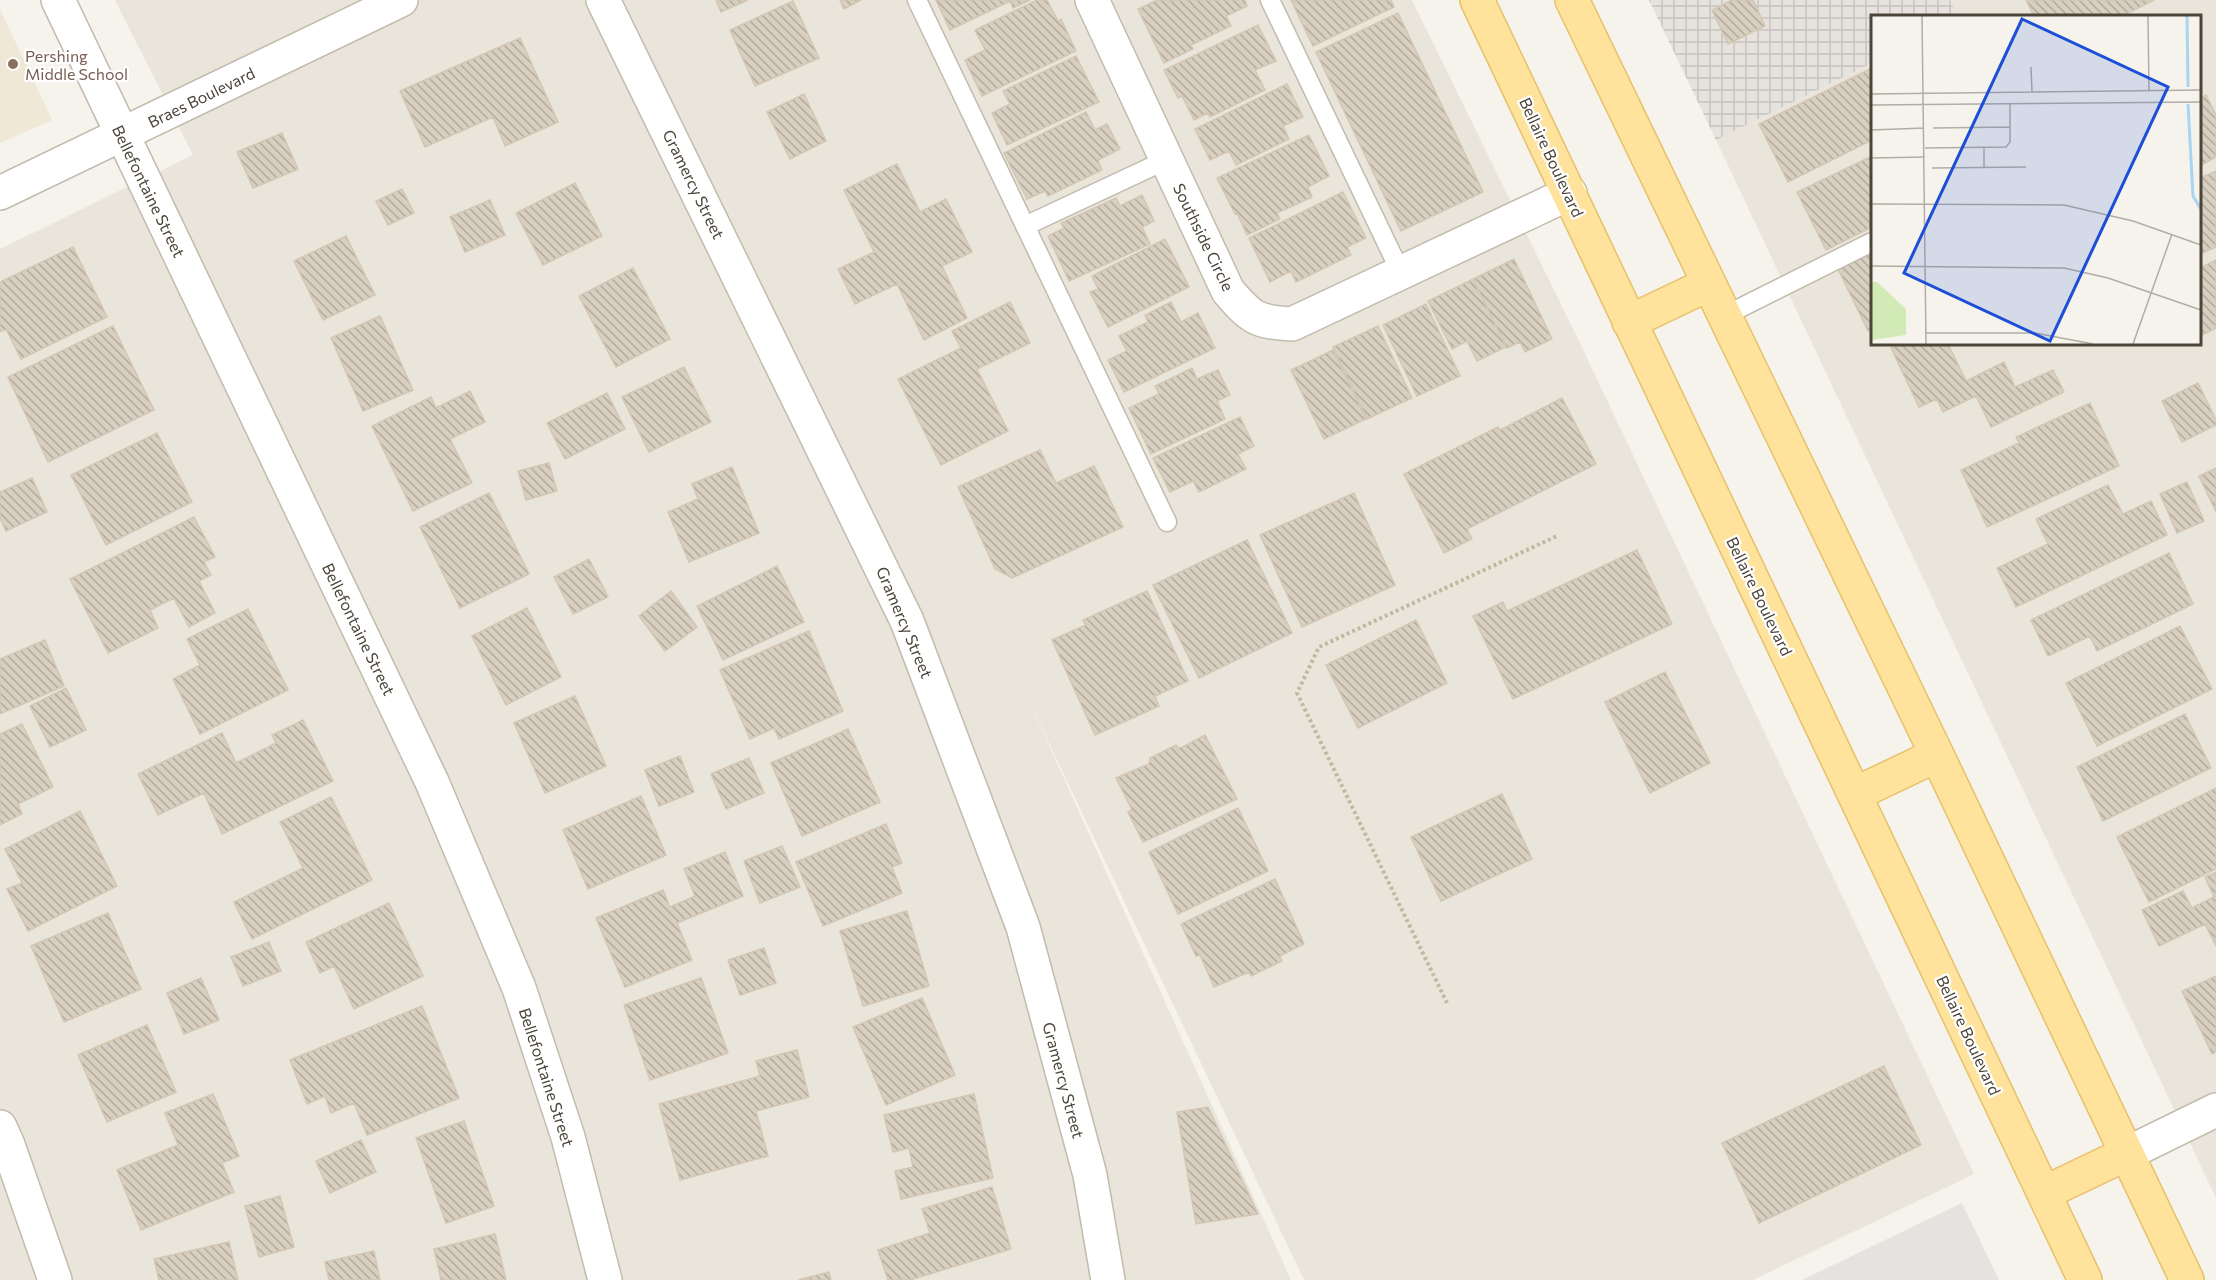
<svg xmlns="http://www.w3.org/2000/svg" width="2216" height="1280" viewBox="0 0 2216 1280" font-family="Commissioner,sans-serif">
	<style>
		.residential { fill: #eae5da }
		.industrial { fill: url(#industrial-grid) }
		.education { fill: #efe8d6 }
		.parking { fill: #e5e3e0 }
		.building { fill: url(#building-back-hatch); stroke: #d3c7b4; stroke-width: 1.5 }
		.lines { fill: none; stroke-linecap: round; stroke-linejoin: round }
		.service-casing { stroke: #c2bbae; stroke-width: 21 }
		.minor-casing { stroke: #c2bbae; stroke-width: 36 }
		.tertiary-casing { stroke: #c2bbae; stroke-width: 36 }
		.primary-casing { stroke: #e6c16a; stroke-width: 36 }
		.path { stroke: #c4b79f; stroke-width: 4; stroke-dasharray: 3 3; stroke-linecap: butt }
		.service { stroke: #fff; stroke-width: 18 }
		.minor { stroke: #fff; stroke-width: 33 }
		.tertiary { stroke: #fff; stroke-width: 33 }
		.primary { stroke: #ffe39c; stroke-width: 33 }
		.education-dot { fill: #8d6e63; stroke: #fff; stroke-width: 2 }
		.labels { text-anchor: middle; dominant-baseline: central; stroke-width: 4.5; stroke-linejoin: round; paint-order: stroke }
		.education-label { font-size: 16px; fill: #785e54; stroke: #fff; text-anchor: start }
		.street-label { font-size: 16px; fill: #4b4439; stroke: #fff }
		.inset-river { fill: none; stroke: #a9d4f2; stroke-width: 3 }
		.inset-road { fill: none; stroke: #b2ada4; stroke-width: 1.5 }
		.view { fill: #1d4ed8; fill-opacity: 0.15; stroke: #1d4ed8; stroke-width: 3 }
		.inset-edge { fill: none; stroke: #4b4439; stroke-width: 3 }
	</style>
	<defs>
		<pattern id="industrial-grid" width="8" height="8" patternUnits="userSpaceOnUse" patternTransform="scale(1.5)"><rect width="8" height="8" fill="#e6e2dd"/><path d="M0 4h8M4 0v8" fill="none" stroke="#c7c3be"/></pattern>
		<pattern id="building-back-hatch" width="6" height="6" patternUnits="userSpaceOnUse" patternTransform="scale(1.5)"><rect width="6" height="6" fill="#d8cfc1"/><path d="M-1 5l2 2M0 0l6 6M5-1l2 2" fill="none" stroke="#b1aa9e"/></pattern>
	</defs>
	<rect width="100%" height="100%" fill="#f6f3ec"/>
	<!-- residential -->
	<path class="residential" d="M115 0H1412L1577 337 1974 1174 1753 1280H1304L1028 699 1291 1280H0V249L193 155Z
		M1950 0H2216V1198L1716 140 1872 63V344H2200V16H1958Z"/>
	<!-- industrial -->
	<path class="industrial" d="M1649 0H1950L1958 16H1872V63L1716 140Z"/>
	<!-- education -->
	<path class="education" d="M0 9 52 120 0 143Z"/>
	<!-- parking -->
	<path class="parking" d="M1962 1203 1999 1280H1802Z"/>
	<!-- building -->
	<path class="building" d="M716 0H748L721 12Z
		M840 0H861L844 9Z
		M936 0H1030L1013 8 1010 1 950 30Z
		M1037 0H1047L1058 21 1061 19 1076 51 982 96 965 60 985 50 975 30Z
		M1157 0H1245L1247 6 1226 16 1231 26 1191 45 1193 49 1164 63 1138 9Z
		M1291 0H1391L1394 7 1313 46Z
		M1732 0H1753L1765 26 1728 44 1712 10Z
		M2026 0H2154L2122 16H2034Z
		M793 1 819 58 755 86 730 30Z
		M1398 13 1483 192 1401 231 1316 52Z
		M1258 25 1276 61 1255 70 1265 90 1210 117 1208 113 1194 120 1182 96 1178 98 1164 70Z
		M520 38 558 122 505 146 493 117 425 147 400 91Z
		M1076 56 1099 102 1007 145 992 113 1010 104 1003 91Z
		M1872 68V140L1788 182 1759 124Z
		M1287 84 1303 117 1283 126 1289 139 1236 165 1229 151 1210 160 1195 129Z
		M804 94 826 141 790 159 767 112Z
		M2206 95 2216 115V157L2200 166V99Z
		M1086 112 1095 130 1107 124 1120 149 1098 160 1102 170 1048 196 1045 191 1027 199 1004 153Z
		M282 133 298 169 253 188 237 152Z
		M1309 135 1329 176 1308 187 1312 197 1277 213 1280 219 1247 235 1237 213 1235 214 1217 178Z
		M1872 156V227L1826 250 1797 192Z
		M897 164 920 212 946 199 972 252 942 266 967 318 924 340 897 284 855 304 838 269 874 252 844 190Z
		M2216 171V247L2200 254V178Z
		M575 183 602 236 543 265 516 213Z
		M402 189 414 213 388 225 376 201Z
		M1343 192 1366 238 1347 247 1351 255 1296 282 1291 271 1270 282 1249 238Z
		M1142 195 1154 221 1142 227 1150 244 1069 281 1048 236 1064 228 1061 223 1116 198 1120 206Z
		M490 200 505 235 465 252 450 217Z
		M346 236 375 295 323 320 294 261Z
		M1165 239 1189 287 1108 327 1090 292 1098 289 1092 276Z
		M73 247 107 317 21 359 6 329 0 332V282Z
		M1872 252V329L1868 331 1838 269Z
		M1514 259 1552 339 1525 352 1520 342 1507 348 1473 279Z
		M2216 260V328L2200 336V268Z
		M633 268 670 339 616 367 579 296Z
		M1473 279 1506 347 1477 361 1467 341 1452 349 1428 301Z
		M1010 302 1030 343 977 369 1008 431 941 465 898 379 961 348 952 331Z
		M1171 302 1181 322 1198 313 1215 348 1124 392 1108 360 1127 351 1119 336 1148 322 1145 315Z
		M1426 304 1460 376 1417 396 1383 325Z
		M380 316 413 390 363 411 331 338Z
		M113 326 154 410 48 462 8 377Z
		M1378 326 1412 398 1367 419 1333 347Z
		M1901 344H1948L1966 381 2004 362 2015 387 2053 370 2064 392 1991 427 1976 396 1943 412 1937 399 1919 407 1891 348Z
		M1333 350 1366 419 1324 439 1291 370Z
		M684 367 711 422 649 452 622 397Z
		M1192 368 1197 379 1218 370 1230 395 1217 401 1225 419 1151 454 1129 408 1159 394 1155 386Z
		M2198 383 2216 420V425L2182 442 2162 401Z
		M470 391 485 422 450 439 472 483 413 511 372 426 431 397 436 408Z
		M607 393 625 429 565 459 547 423Z
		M1562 398 1596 464 1467 529 1472 539 1444 553 1404 474 1498 427 1500 430Z
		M2090 403 2119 466 1987 527 1961 470 2019 443 2016 437Z
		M1240 417 1254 446 1238 454 1246 469 1199 492 1193 481 1170 492 1153 458Z
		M157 433 192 502 106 545 71 475Z
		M1040 450 1056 483 1094 466 1123 527 1012 578 995 569 958 487Z
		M549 463 557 491 526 500 518 471Z
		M732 467 759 533 689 562 668 512 698 499 692 484Z
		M2216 468V512L2199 476Z
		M32 478 47 512 6 531 0 518V492Z
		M2187 482 2204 521 2177 533 2160 494Z
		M2108 485 2123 514 2151 501 2167 535 2016 607 1997 568 2048 544 2036 519Z
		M489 493 529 574 460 608 420 527Z
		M1354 493 1395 585 1302 627 1260 535Z
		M194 517 215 557 204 562 211 575 199 581 215 613 189 627 174 598 150 610 158 628 108 653 70 579Z
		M1247 540 1292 633 1199 678 1153 585Z
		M1637 550 1672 624 1513 699 1473 616 1503 602 1507 611Z
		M2169 553 2193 604 2097 651 2090 636 2048 656 2031 620Z
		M589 559 608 597 573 614 554 577Z
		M777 566 804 622 723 660 697 606Z
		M671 591 697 627 665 651 639 616Z
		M1147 591 1188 681 1155 696 1159 706 1095 735 1052 640 1086 625 1083 620Z
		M527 608 561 677 506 705 472 636Z
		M248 609 288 690 200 734 173 679 200 665 187 639Z
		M1416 620 1447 683 1358 728 1326 665Z
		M2180 626 2212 689 2097 746 2066 683Z
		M809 631 843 711 779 739 774 728 750 739 720 670Z
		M45 640 64 686 0 714V659Z
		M1665 672 1710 763 1650 793 1605 702Z
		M66 688 86 730 50 747 30 706Z
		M575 696 606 766 545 793 514 723Z
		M2185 714 2211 768 2103 821 2077 767Z
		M303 720 333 781 222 834 204 793 158 815 138 774 222 733 236 763 276 743 272 735Z
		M22 724 53 787 18 804 22 814 0 825V734Z
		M848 729 880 802 802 836 771 763Z
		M1205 735 1237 799 1143 842 1128 812 1132 810 1116 778 1149 764 1150 758 1176 745 1178 748 1183 747Z
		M680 756 694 792 659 806 645 770Z
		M749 758 764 793 726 809 711 774Z
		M2216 788V869L2149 902 2117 837Z
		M1502 794 1532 859 1441 901 1411 837Z
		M641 796 666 855 588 889 563 830Z
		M331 797 372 880 252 939 234 902 303 868 280 822Z
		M1238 808 1268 871 1178 914 1149 852Z
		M80 811 117 886 28 931 7 889 22 883 5 849Z
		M886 824 902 863 892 867 902 893 823 926 796 862Z
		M782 846 800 887 760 903 744 861Z
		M725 852 743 896 677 923 692 960 625 987 596 918 663 890 670 907 695 896 684 869Z
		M2216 872V946L2205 924 2159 946 2142 910 2183 891 2192 908 2214 897 2205 877Z
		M1275 879 1304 944 1280 956 1282 961 1251 976 1249 972 1214 987 1200 955 1196 956 1181 924Z
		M389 903 423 976 354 1009 334 966 320 973 306 942Z
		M907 911 929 986 863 1006 840 931Z
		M108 913 141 989 64 1022 31 946Z
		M269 942 281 971 243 986 231 957Z
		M764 948 776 983 740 995 728 960Z
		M2216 976V1052L2212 1054 2182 991Z
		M201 978 219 1020 184 1034 167 993Z
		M701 978 728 1053 650 1080 624 1005Z
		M922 998 955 1075 886 1105 853 1027Z
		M422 1006 459 1098 367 1135 354 1103 331 1113 325 1096 307 1104 290 1060Z
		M147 1025 176 1092 107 1122 78 1055Z
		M797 1050 809 1097 756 1111 768 1156 680 1180 659 1104 760 1076 756 1061Z
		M1884 1066 1921 1145 1759 1223 1722 1143Z
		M213 1094 239 1156 222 1163 234 1192 141 1230 117 1170 178 1145 165 1113Z
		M974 1094 993 1178 901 1199 895 1171 913 1167 909 1148 893 1152 884 1115Z
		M1208 1107 1258 1214 1196 1224 1177 1112Z
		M464 1121 494 1206 446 1223 416 1138Z
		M361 1140 376 1172 330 1193 316 1161Z
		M992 1187 1011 1249 910 1280H888L878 1250 930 1233 922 1209Z
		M280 1196 294 1247 259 1257 245 1206Z
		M495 1234 506 1280H441L434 1249Z
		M229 1242 238 1280H159L154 1259Z
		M374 1251 380 1280H329L325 1262Z
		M829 1272 831 1280H798Z"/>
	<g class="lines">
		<!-- service casing -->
		<g class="service-casing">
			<path id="service" d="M917 0 1167 522
				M1270 0 1401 273
				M1025 226 1166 160
				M1724 316 1872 242"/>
		</g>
		<!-- minor casing -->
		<g class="minor-casing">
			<path id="minor" d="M58 0 432 782 519 988 568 1137 605 1280
				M603 0 907 621 1023 927 1090 1175 1108 1280
				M1092 0 1228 291C1251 318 1256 322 1292 324L1570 193
				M0 1127 8 1145 55 1280
				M2126 1154 2216 1110"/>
		</g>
		<!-- tertiary casing -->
		<g class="tertiary-casing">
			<path id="tertiary" d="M0 193 401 0"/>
		</g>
		<!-- primary casing -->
		<g class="primary-casing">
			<path id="primary" d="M1477 0 2085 1280
				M1572 0 1937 755 2187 1280
				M1629 322 1709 284
				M1855 794 1937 755
				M2044 1193 2126 1154"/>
		</g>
		<!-- path -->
		<path class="path" d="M1447 1003 1297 693 1319 647 1557 536"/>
		<!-- service -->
		<use href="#service" class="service"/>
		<!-- minor -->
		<use href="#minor" class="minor"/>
		<!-- tertiary -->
		<use href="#tertiary" class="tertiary"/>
		<!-- primary -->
		<use href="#primary" class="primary"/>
	</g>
	<!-- markers -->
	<circle class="education-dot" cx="13" cy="64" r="6"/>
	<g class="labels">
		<!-- education labels -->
		<g class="education-label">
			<text x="25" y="55">Pershing<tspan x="25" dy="18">Middle School</tspan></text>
		</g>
		<!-- street labels -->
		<g class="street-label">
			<text transform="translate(201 97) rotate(-26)">Braes Boulevard</text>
			<text transform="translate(1552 157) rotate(65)">Bellaire Boulevard</text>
			<text transform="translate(694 184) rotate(64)">Gramercy Street</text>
			<text transform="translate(149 191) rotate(64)">Bellefontaine Street</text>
			<text transform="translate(1204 237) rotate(64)">Southside Circle</text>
			<text transform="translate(1760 596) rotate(64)">Bellaire Boulevard</text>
			<text transform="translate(905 622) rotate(67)">Gramercy Street</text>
			<text transform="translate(359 629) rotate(64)">Bellefontaine Street</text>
			<text transform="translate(1969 1035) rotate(65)">Bellaire Boulevard</text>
			<text transform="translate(547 1077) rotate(72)">Bellefontaine Street</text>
			<text transform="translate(1064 1080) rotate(75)">Gramercy Street</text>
		</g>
	</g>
	<!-- overview -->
	<g transform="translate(1871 15)">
		<rect width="330" height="330" fill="#f6f3ec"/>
		<path d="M0 267H6L35 294V320L0 325Z" fill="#d2eab5"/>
		<path class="inset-river" d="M316 1 317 72M317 89 322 181 330 194"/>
		<path class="inset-road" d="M51 1 55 329M277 1 278 76M160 52 161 77M0 79 330 75M0 90 330 87M62 113 139 112M0 115 53 113M54 133 135 132 139 127V88M113 133V152M0 143 54 142M61 153 155 152M0 189 193 190 262 206 330 230M0 251 193 253 237 263 330 295M55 318H164L222 329M262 329 301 219"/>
		<path class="view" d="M151 4 297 72 179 326 33 258Z"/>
		<rect width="330" height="330" class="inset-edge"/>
	</g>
</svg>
